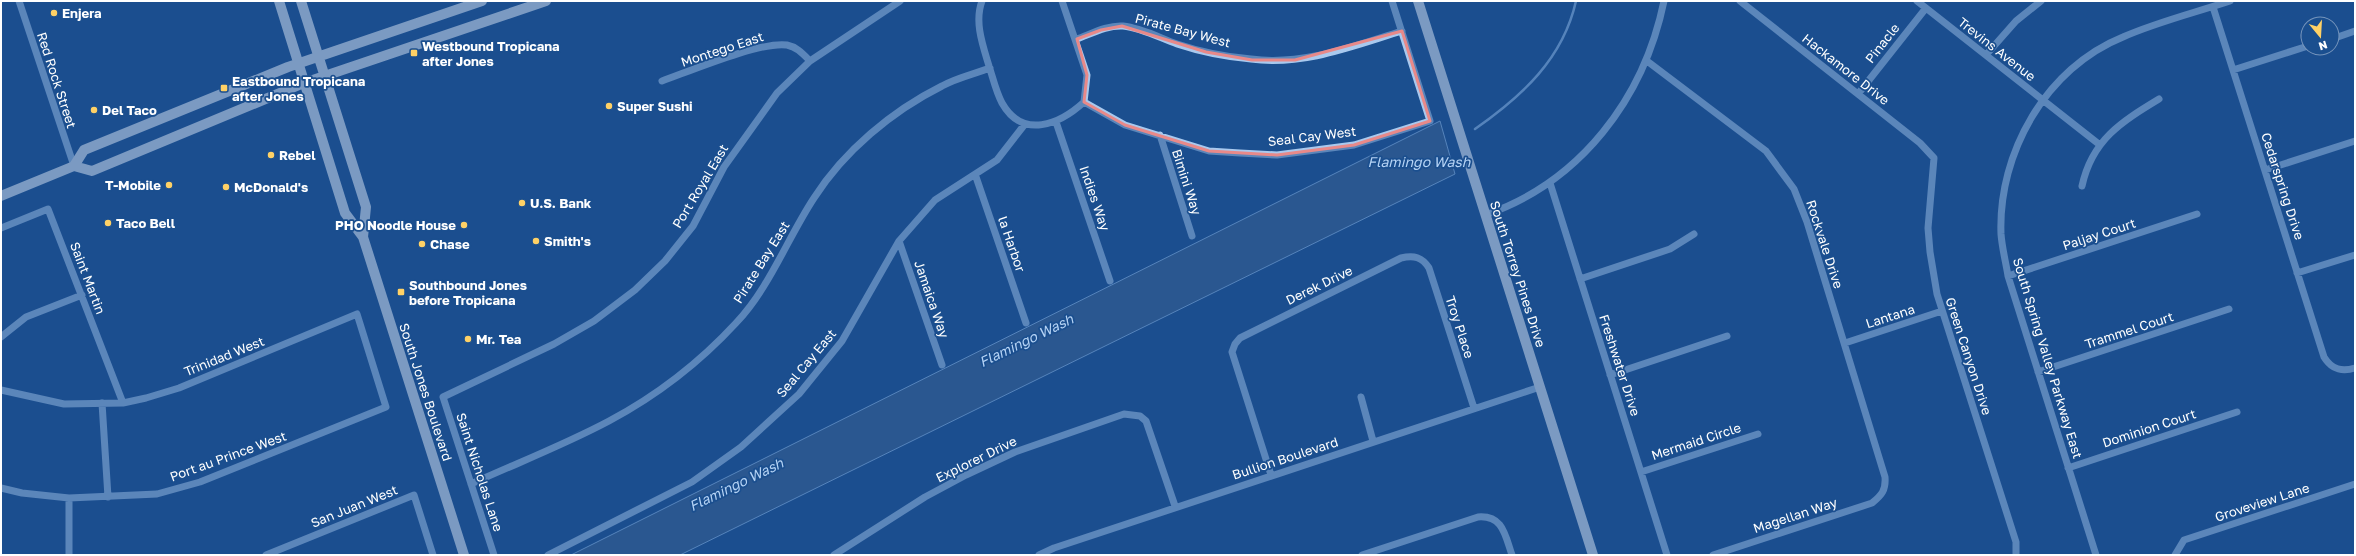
<svg xmlns="http://www.w3.org/2000/svg" width="2356" height="556" viewBox="0 0 2356 556" font-family="'Golos Text',sans-serif">
	<style>
		.water { fill: #3c6290; stroke: #9cc4f0 }
		.lines { fill: none; stroke-linecap: round; stroke-linejoin: round }
		.stream { stroke: #9cc4f0; stroke-width: 2.5 }
		.minor { stroke: #a9c9ee; stroke-width: 7 }
		.major { stroke: #f0f6ff; stroke-width: 10 }
		.marked { fill: none; stroke: #e88989; stroke-width: 3; stroke-linejoin: round }
		.poi-dot { fill: #ffd166; stroke: #1b4f8f; stroke-width: 1.5 }
		.labels { text-anchor: middle; dominant-baseline: central; stroke-width: 3.5; stroke-linejoin: round; paint-order: stroke }
		.poi-label { font-size: 13px; font-weight: bold; fill: #fff; stroke: #1b4f8f; text-anchor: start }
		.street-label { font-size: 13px; fill: #fff; stroke: #1b4f8f }
		.water-label { font-size: 14px; font-style: italic; fill: #b5d3f5; stroke: #1b4f8f }
	</style>
	<rect width="100%" height="100%" fill="#1b4f8f"/>
	<!-- water -->
	<path class="water" d="M1440 121 1455 174 680 555H571Z"/>
	<g class="lines">
		<!-- stream -->
		<path class="stream" d="M1475 129C1522 96 1563 59 1576 1"/>
		<!-- minor -->
		<path class="minor" d="M19 1 74 166
			M982 1C974 22 983 46 989 66 993 78 996 92 1002 103 1023 140 1060 124 1084 102L1087 75 1062 1
			M1740 1 1920 143 1934 158 1928 228 1930 252 1937 294 2016 542V555
			M1917 1 2100 145
			M2213 7 2324 357C2332 370 2342 372 2355 368
			M1077 39C1091 34 1107 25 1123 26 1142 28 1160 38 1177 44 1201 52 1227 57 1251 59 1304 66 1353 46 1402 31
			M2332 39 2355 31
			M1986 55 2016 21 2041 1
			M1647 61 1766 151 1794 189 1807 222 1885 477C1886 490 1882 495 1872 503L1713 555
			M2233 70 2308 46
			M662 81C690 71 761 41 787 45 797 47 803 54 810 61
			M1858 94 1926 8
			M1084 102 1125 125 1209 151 1240 153 1277 155 1354 145 1430 121 1392 1
			M1056 122 1110 281
			M1160 135 1192 236
			M2265 170 2355 141
			M975 174 1026 323
			M1550 183 1667 555
			M2082 186C2092 140 2121 122 2159 99
			M1485 215C1581 182 1644 98 1664 1
			M1 228 48 209 123 403
			M899 241 942 365
			M2297 273 2355 255
			M2008 276 2197 214
			M1580 279 1670 249 1694 234
			M1 337 26 317 82 295
			M1845 343 1942 311
			M2038 372 2229 309
			M1610 375 1727 336
			M1 390 64 404 123 403 146 398 179 388 357 314 386 407 200 482 157 494 69 498 22 493 1 488
			M1361 397 1373 441
			M102 403 108 497
			M2068 468 2237 412
			M1641 472 1758 434
			M1271 475 1232 352 1235 344 1240 338 1401 258C1414 255 1422 257 1429 268L1474 408
			M471 484C517 463 564 445 609 421 656 396 700 362 736 323 770 287 787 239 814 198 844 151 892 111 942 86 956 78 974 74 990 68
			M69 498V555
			M266 555 414 495 433 555
			M494 555 443 397 554 344 594 321 635 290 665 261 693 226 724 167 777 93 810 61 900 1
			M548 555 692 482 741 447 799 394 842 341 899 241 935 200 997 160 1025 124
			M834 555 925 497 966 475 1015 452 1124 414 1140 416 1146 421 1175 506
			M1039 555 1054 548 1540 387
			M1362 555 1478 517C1503 515 1505 535 1512 555
			M2096 555 2008 276C2006 263 2002 248 2001 234 1998 153 2046 68 2123 37 2157 22 2194 13 2230 1
			M2175 555 2184 540 2355 484"/>
		<!-- major -->
		<path class="major" d="M279 1 345 213 363 237 464 555
			M301 1 366 207 363 237
			M1418 1 1593 555
			M74 166 92 171 304 83 546 1
			M1 196 74 166 84 150 288 67 482 1"/>
	</g>
	<!-- marked area -->
	<path d="M0 0H2356V556H0ZM1122 26 1206 52 1252 60H1295L1402 31 1430 121 1354 145 1277 155 1209 151 1125 125 1084 102 1087 75 1077 39 1101 30Z" fill="#1b4f8f" fill-opacity=".55" fill-rule="evenodd"/>
	<path class="marked" d="M1122 26 1206 52 1252 60H1295L1402 31 1430 121 1354 145 1277 155 1209 151 1125 125 1084 102 1087 75 1077 39 1101 30Z"/>
	<!-- markers -->
	<g class="poi-dot">
		<circle cx="54" cy="13" r="4"/>
		<rect x="410" y="49" width="8" height="8" rx="2"/>
		<rect x="220" y="84" width="8" height="8" rx="2"/>
		<circle cx="609" cy="106" r="4"/>
		<circle cx="94" cy="110" r="4"/>
		<circle cx="271" cy="155" r="4"/>
		<circle cx="169" cy="185" r="4"/>
		<circle cx="226" cy="187" r="4"/>
		<circle cx="522" cy="203" r="4"/>
		<circle cx="108" cy="223" r="4"/>
		<circle cx="464" cy="225" r="4"/>
		<circle cx="536" cy="241" r="4"/>
		<circle cx="422" cy="244" r="4"/>
		<rect x="397" y="288" width="8" height="8" rx="2"/>
		<circle cx="468" cy="339" r="4"/>
	</g>
	<g class="labels">
		<!-- poi labels -->
		<g class="poi-label">
			<text x="62" y="13">Enjera</text>
			<text x="422" y="46">Westbound Tropicana<tspan x="422" dy="15">after Jones</tspan></text>
			<text x="232" y="81">Eastbound Tropicana<tspan x="232" dy="15">after Jones</tspan></text>
			<text x="617" y="106">Super Sushi</text>
			<text x="102" y="110">Del Taco</text>
			<text x="279" y="155">Rebel</text>
			<text x="161" y="185" text-anchor="end">T-Mobile</text>
			<text x="234" y="187">McDonald's</text>
			<text x="530" y="203">U.S. Bank</text>
			<text x="116" y="223">Taco Bell</text>
			<text x="456" y="225" text-anchor="end">PHO Noodle House</text>
			<text x="544" y="241">Smith's</text>
			<text x="430" y="244">Chase</text>
			<text x="409" y="285">Southbound Jones<tspan x="409" dy="15">before Tropicana</tspan></text>
			<text x="476" y="339">Mr. Tea</text>
		</g>
		<!-- street labels -->
		<g class="street-label">
			<text transform="translate(1183 30) rotate(15)">Pirate Bay West</text>
			<text transform="translate(1882 43) rotate(-52)">Pinacle</text>
			<text transform="translate(722 49) rotate(-18)">Montego East</text>
			<text transform="translate(1997 49) rotate(38)">Trevins Avenue</text>
			<text transform="translate(1846 69) rotate(38)">Hackamore Drive</text>
			<text transform="translate(57 80) rotate(72)">Red Rock Street</text>
			<text transform="translate(1312 136) rotate(-7)">Seal Cay West</text>
			<text transform="translate(1187 182) rotate(72)">Bimini Way</text>
			<text transform="translate(700 186) rotate(-59)">Port Royal East</text>
			<text transform="translate(2283 186) rotate(72)">Cedarspring Drive</text>
			<text transform="translate(1095 198) rotate(71)">Indies Way</text>
			<text transform="translate(2099 234) rotate(-18)">Paljay Court</text>
			<text transform="translate(1012 244) rotate(71)">la Harbor</text>
			<text transform="translate(1825 244) rotate(72)">Rockvale Drive</text>
			<text transform="translate(761 262) rotate(-58)">Pirate Bay East</text>
			<text transform="translate(1518 274) rotate(72)">South Torrey Pines Drive</text>
			<text transform="translate(88 278) rotate(69)">Saint Martin</text>
			<text transform="translate(1319 285) rotate(-26)">Derek Drive</text>
			<text transform="translate(932 299) rotate(71)">Jamaica Way</text>
			<text transform="translate(1890 316) rotate(-18)">Lantana</text>
			<text transform="translate(1460 327) rotate(72)">Troy Place</text>
			<text transform="translate(2129 330) rotate(-18)">Trammel Court</text>
			<text transform="translate(224 356) rotate(-22)">Trinidad West</text>
			<text transform="translate(1969 356) rotate(72)">Green Canyon Drive</text>
			<text transform="translate(2048 358) rotate(73)">South Spring Valley Parkway East</text>
			<text transform="translate(806 363) rotate(-50)">Seal Cay East</text>
			<text transform="translate(1620 365) rotate(72)">Freshwater Drive</text>
			<text transform="translate(426 392) rotate(72)">South Jones Boulevard</text>
			<text transform="translate(2149 428) rotate(-18)">Dominion Court</text>
			<text transform="translate(1696 441) rotate(-18)">Mermaid Circle</text>
			<text transform="translate(228 456) rotate(-20)">Port au Prince West</text>
			<text transform="translate(1285 458) rotate(-18)">Bullion Boulevard</text>
			<text transform="translate(976 459) rotate(-26)">Explorer Drive</text>
			<text transform="translate(480 472) rotate(72)">Saint Nicholas Lane</text>
			<text transform="translate(2262 502) rotate(-18)">Groveview Lane</text>
			<text transform="translate(354 506) rotate(-22)">San Juan West</text>
			<text transform="translate(1795 515) rotate(-18)">Magellan Way</text>
		</g>
		<!-- water labels -->
		<g class="water-label">
			<text x="1419" y="161">Flamingo Wash</text>
			<text transform="translate(1026 340) rotate(-26)">Flamingo Wash</text>
			<text transform="translate(736 484) rotate(-26)">Flamingo Wash</text>
		</g>
	</g>
	<!-- border -->
	<rect width="2356" height="556" fill="none" stroke="#ffffff" stroke-width="4"/>
	<!-- north arrow -->
	<g transform="translate(2320 36) rotate(162)"><circle r="19" fill="#1b4f8f" stroke="#7695bc"/>
	<path d="M0-3L7 15L0 10L-7 15Z" fill="#ffd166"/>
	<text y="-6" font-size="11" font-weight="bold" text-anchor="middle" fill="#ffffff">N</text>
	</g>
</svg>
